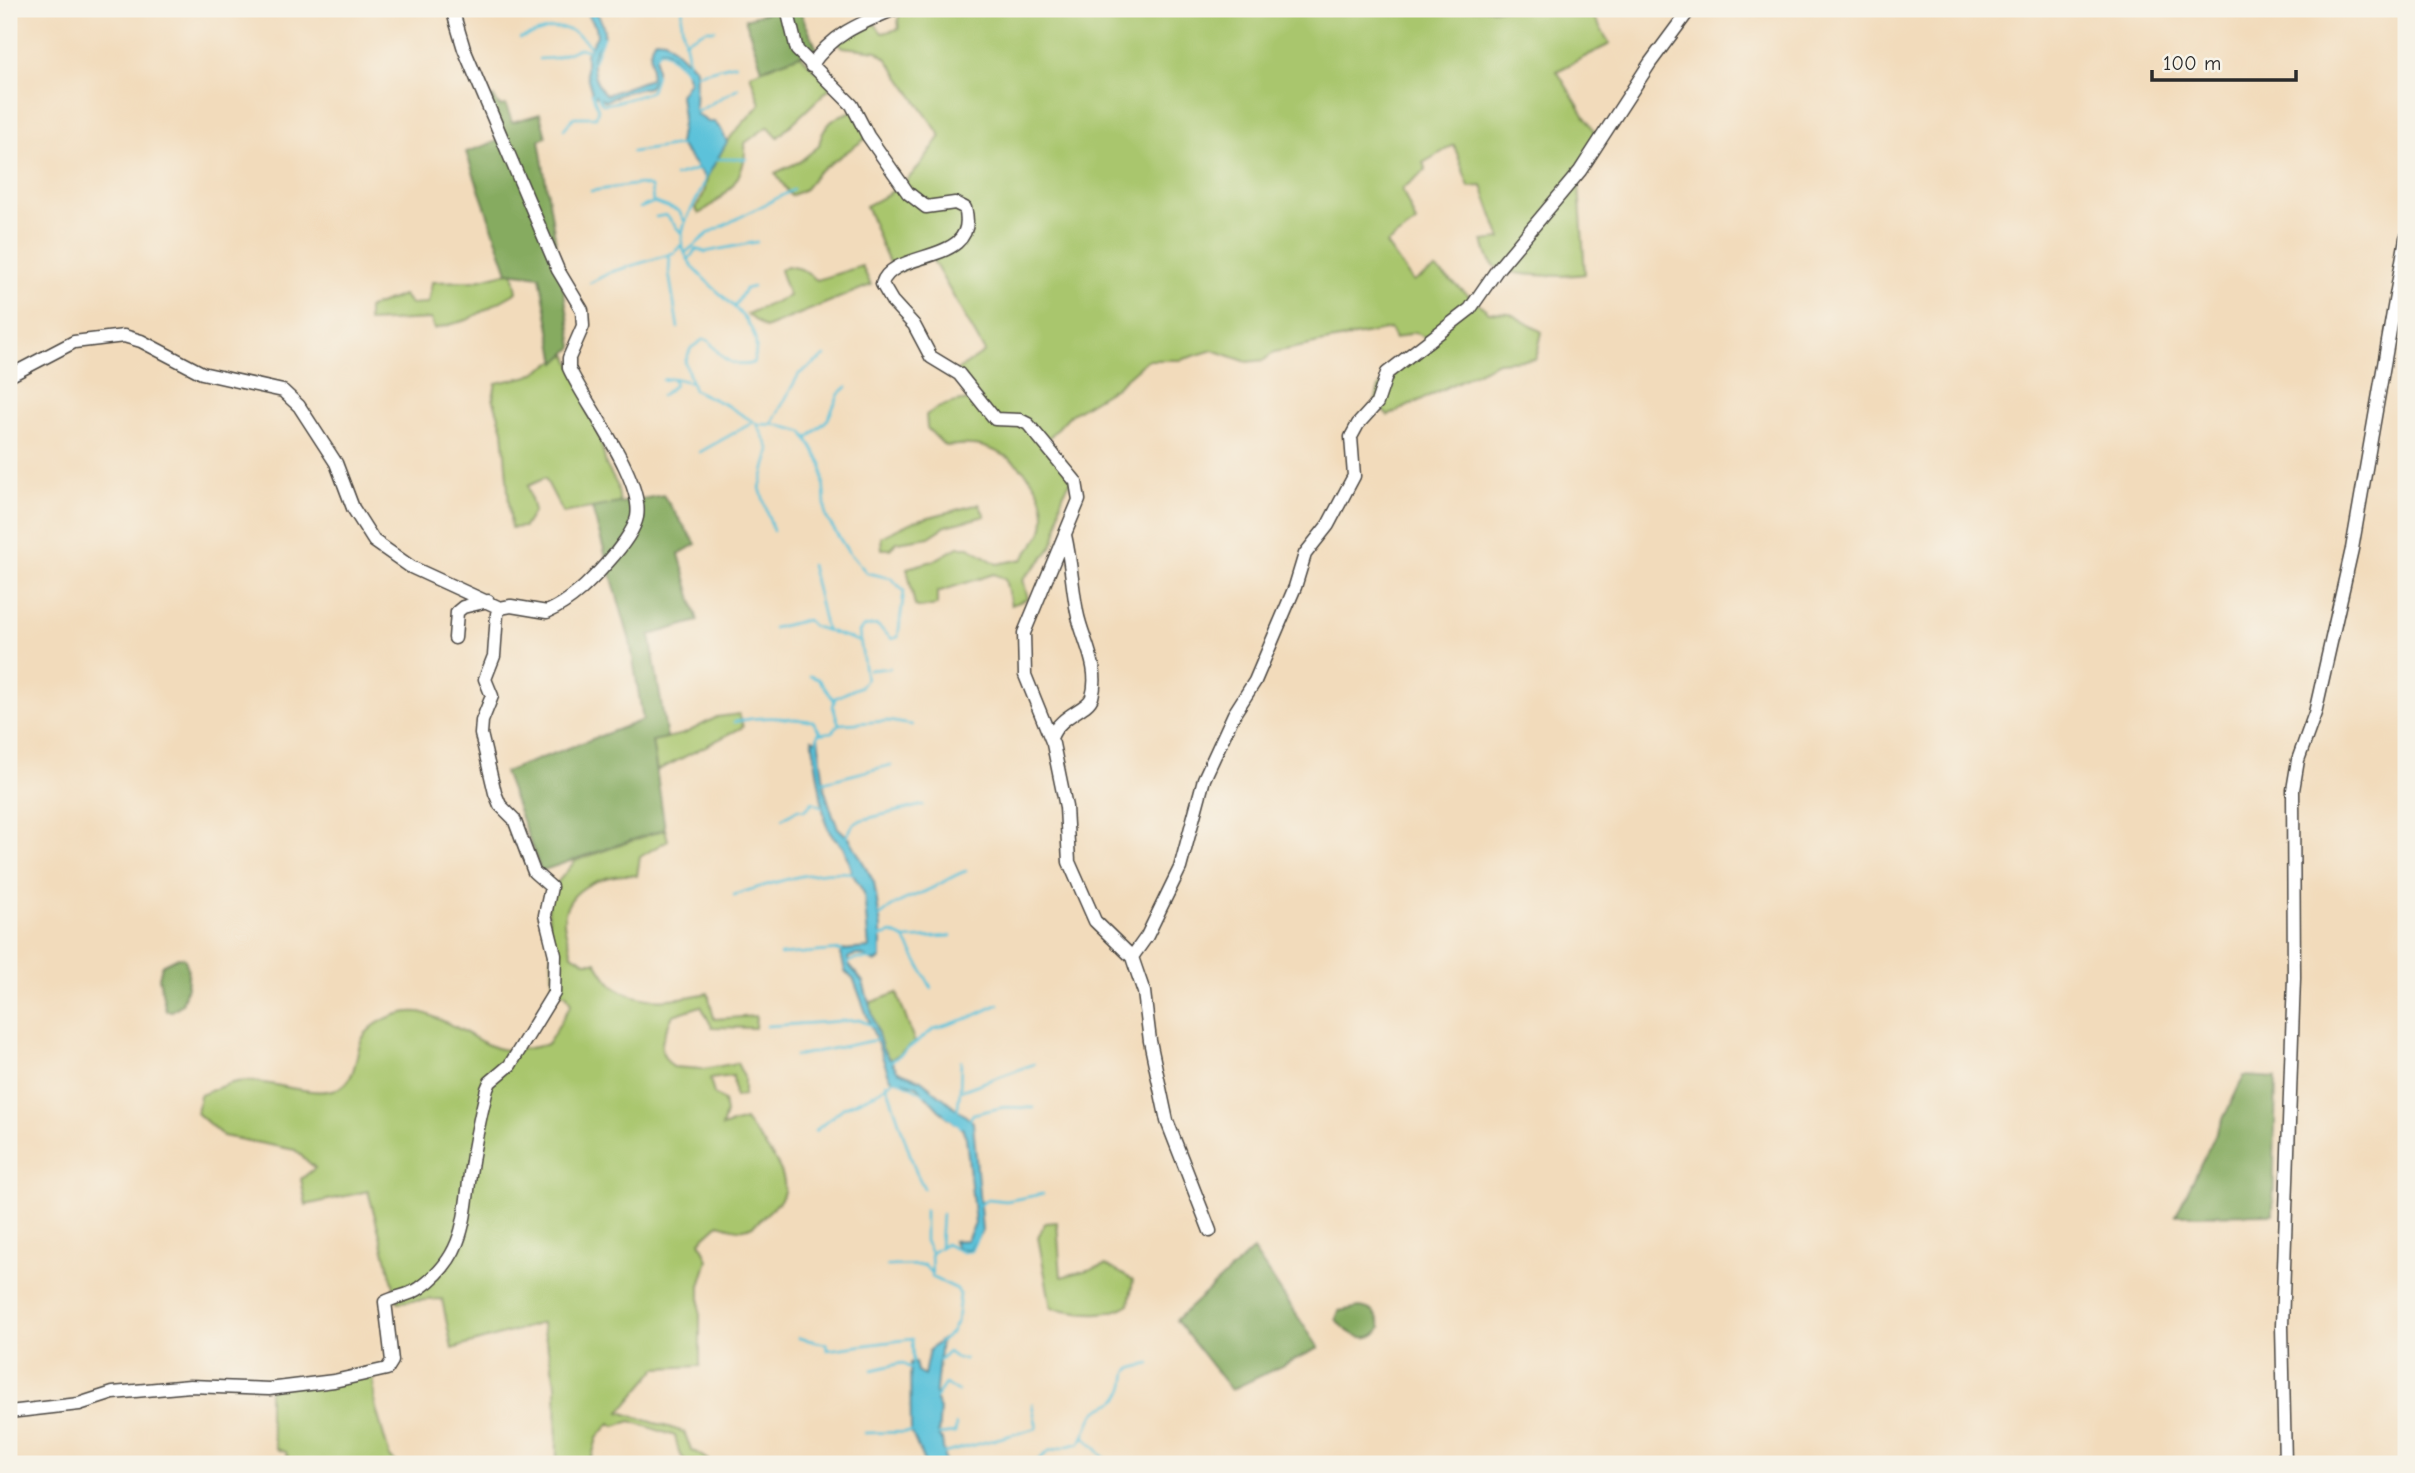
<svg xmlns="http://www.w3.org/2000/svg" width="2415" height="1473" viewBox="0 0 2415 1473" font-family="'Comic Neue',sans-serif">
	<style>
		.green { fill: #a9c66d; stroke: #6a784c; stroke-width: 2 }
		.forest { fill: #86ab60; stroke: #586b46; stroke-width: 2 }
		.water { fill: #5cc2da; stroke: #447682; stroke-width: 2 }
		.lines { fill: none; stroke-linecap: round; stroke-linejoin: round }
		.stream { stroke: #5cc2da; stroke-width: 2.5 }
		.minor-casing { stroke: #494541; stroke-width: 15 }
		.minor { stroke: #fff; stroke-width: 12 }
	</style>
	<rect width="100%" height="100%" fill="#f7f3e8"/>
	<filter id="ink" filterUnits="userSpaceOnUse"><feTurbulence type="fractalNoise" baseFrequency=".0143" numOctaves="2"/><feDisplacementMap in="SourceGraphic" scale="14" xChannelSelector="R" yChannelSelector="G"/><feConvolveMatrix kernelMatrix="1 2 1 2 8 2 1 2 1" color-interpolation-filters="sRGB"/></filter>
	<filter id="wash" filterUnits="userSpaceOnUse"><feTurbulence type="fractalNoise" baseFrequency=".00686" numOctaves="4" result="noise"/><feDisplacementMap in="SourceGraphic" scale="28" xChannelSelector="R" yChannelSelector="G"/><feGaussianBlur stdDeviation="1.57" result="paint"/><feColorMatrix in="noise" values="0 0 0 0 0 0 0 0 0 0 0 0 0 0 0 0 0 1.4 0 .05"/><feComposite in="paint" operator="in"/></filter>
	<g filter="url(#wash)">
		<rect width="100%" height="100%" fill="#f2dbbb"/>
		<!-- green -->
		<path class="green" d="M903 9H1589L1610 44 1557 71 1598 138 1578 170 1585 274C1566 277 1510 277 1495 266 1487 261 1486 249 1483 241L1501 239 1482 186 1469 187 1454 145 1423 163 1426 170 1402 189 1416 223 1386 244 1413 282 1436 269 1489 312 1509 313 1542 332 1536 359 1498 362 1388 416 1375 403 1379 387 1429 339 1414 332 1395 339 1390 329 1275 352 1264 360 1247 362 1213 350 1181 360H1147L1116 387 1070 415 1044 443 1072 480C1052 506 1064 520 1053 544 1046 558 1034 567 1023 579L1028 599 1011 605 1005 579 994 574 937 592V605L921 608 915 606 907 568 933 561 958 547H969L997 564 1023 559C1028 549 1042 538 1043 527 1050 488 1018 457 984 447 972 443 957 445 945 446L927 428 926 415C943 403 960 400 981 399L956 371 985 352 932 259 896 273C886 264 874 222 866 206 910 184 913 175 941 136L886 58 877 51 843 47 834 38 871 19 882 33 899 29 898 19Z
			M800 55 832 86 778 137 768 126 745 143C748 177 725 197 699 214L695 208C710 189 703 183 711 166 722 143 744 123 760 104L750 74Z
			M854 111 868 137 818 172 805 189 791 196 775 173 799 162 819 146C822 126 835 115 854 111Z
			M787 266 801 269 817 280 862 266 871 285 765 328 747 314 789 296 780 270Z
			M513 271 517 292 467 320 434 329 431 319 368 322V308L403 295 411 304 428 303 432 282 473 281Z
			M567 354 598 429 606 465 617 485 620 503 563 513 545 478 528 486 534 511 524 527 511 528 503 430 493 398 496 383 529 376Z
			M979 504 985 516 946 526 929 537 897 542 890 549H882L881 537 914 521Z
			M739 714 743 727 657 771 652 741 684 734 717 717Z
			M665 829 668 840 640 857 637 876C609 871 565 887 564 921 564 931 570 944 572 954L586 962H596C601 970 608 983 616 988 646 1006 676 999 708 993L714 1019 756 1016 755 1028 712 1027 701 1006 673 1015C663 1036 654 1050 673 1067L703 1069 737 1063 744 1077V1095L735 1097 733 1076 710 1079 714 1094 724 1101 726 1113 722 1127 745 1120C758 1140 796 1174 781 1199 776 1206 768 1212 762 1218 747 1234 738 1230 719 1224L700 1241 708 1260 700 1286V1366L657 1368 620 1412 684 1432 691 1449 714 1464H688L679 1453 675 1436 631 1421 615 1426 610 1423 597 1438 590 1464H557L556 1385 542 1323 452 1349 442 1299 398 1302 368 1191 306 1205 301 1179 315 1168 295 1150 223 1136 197 1113 200 1095C212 1091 224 1084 236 1082 268 1077 315 1101 341 1087 357 1078 355 1053 362 1039 371 1022 400 1010 418 1012 426 1012 435 1018 443 1021 492 1043 489 1059 548 1044L571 1004 566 994 554 993 547 895 575 861Z
			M897 993 915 1043 890 1060 882 1048 869 1003Z
			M1057 1222 1061 1277 1106 1265 1133 1280 1129 1304C1107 1319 1077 1312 1051 1308L1038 1237 1045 1223Z
			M373 1373 375 1405 390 1457 398 1464H289L286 1452 276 1449 269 1418V1389Z"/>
		<!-- forest -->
		<path class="forest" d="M780 9H799L817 49 762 69 745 19Z
			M494 97 499 106 506 105 512 122 540 114 546 137 539 140 573 347 556 363 540 276 508 272 466 152 498 141 484 101Z
			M663 495 696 544 679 554 698 621 650 635 667 738 652 741 665 829 541 871 504 772 643 720 630 641 592 508Z
			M178 957 184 958C192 972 187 990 182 1004L172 1011H166L159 978 162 965Z
			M2244 1076 2276 1078 2273 1214 2176 1215Z
			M1253 1250 1319 1348 1231 1390 1176 1320Z
			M1360 1307C1373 1309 1377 1314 1381 1327 1371 1348 1344 1333 1336 1319L1339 1311Z"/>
		<!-- water -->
		<path class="water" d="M584 9H594C599 16 605 25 604 34 603 42 596 47 594 54 590 68 596 86 606 95L650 79C654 65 646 50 655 39L665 40 696 69 695 113 708 122H714L721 129 727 142 706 179C696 167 689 156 679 144L683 117 680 95 689 81 684 68 665 49H661L656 54V75L649 87 626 92 605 101 592 93 586 72V54L597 36 596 27Z
			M818 737 825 791 833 816 838 828 850 839 874 882 881 927V959L875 962C865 957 859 951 848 958L849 965 863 982 882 1048 898 1071 921 1080 973 1122 982 1231 969 1250 957 1248 953 1241 967 1240 975 1223 966 1137 962 1128 939 1110 917 1086 890 1078 854 980 845 971 841 954 844 950 869 948 864 893 852 873 844 848 830 833 825 821 812 739 816 741Z
			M941 1340 935 1399 940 1409 938 1436 942 1440 945 1464H925L911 1431 910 1363 915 1362 917 1371 924 1375 929 1350Z"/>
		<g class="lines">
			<!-- stream -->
			<path class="stream" d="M683 9C678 30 689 43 688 62
				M520 38C552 28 568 18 591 48
				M684 41 706 30H715
				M656 55 659 51H664L688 72
				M539 59 555 58 580 48 589 51
				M593 63 603 37
				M696 74 735 64
				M598 96 602 104C610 105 643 95 651 91L656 75
				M693 114 738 88
				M564 129 574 117H596L598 109 592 93 594 94
				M632 152 680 145
				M715 159H746
				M675 176 698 169
				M706 176C702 199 680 218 682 242 685 285 774 312 753 363 732 370 720 356 709 341L704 339 691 348 685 362 694 390 728 406 757 424 779 425 803 432 822 464 826 517 847 550 867 573 891 578 904 591 898 637 892 639 877 625 863 627 859 632 866 679 861 686 835 698 833 707 839 724 832 732 818 734 817 743
				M591 191 640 184 651 187 653 202 679 211 685 222
				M640 208 652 203
				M656 217 666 215 682 234
				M670 253 669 273 678 328
				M685 253 709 233 793 190
				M689 259 696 249 705 252 757 242
				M590 283 611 272 674 253 681 245
				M735 306 745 289 753 287
				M663 380 673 378 690 382
				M661 396 675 385 673 378
				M757 424 770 450 760 488 773 531
				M771 425 799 374 825 356
				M808 438 828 419 839 394 847 387
				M700 452 752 423
				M811 565 826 629
				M773 628 807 620 813 626 858 641
				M869 670 890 668
				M810 676 818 679 834 700
				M734 722C761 715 785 718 813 721L820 732
				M840 724 888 721 912 725
				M824 782 891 765
				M783 818 798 809 805 810 813 802 822 807
				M846 837 853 825 861 820 923 805
				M734 895C772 883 811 869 853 873
				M878 918C895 902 905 900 926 891 940 885 951 876 966 871
				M879 937 892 933 905 939 932 989
				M905 939 951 936
				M780 955 841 950 844 954
				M846 964 855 959H875
				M767 1026 859 1020 874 1026
				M795 1056 876 1040
				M889 1063 934 1029 969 1018 999 1004
				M894 1078 925 1094
				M886 1083 916 1172 924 1188
				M960 1091 961 1061
				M945 1113 961 1127
				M957 1114 960 1091 1034 1064
				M969 1121 973 1114 1004 1107 1034 1108
				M815 1131 843 1108 876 1093 894 1080
				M979 1205 988 1199 1006 1201 1043 1194
				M925 1210V1241L931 1253
				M940 1246 942 1214
				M887 1266 924 1265 930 1272
				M799 1338 826 1344 827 1350 912 1339 913 1363
				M939 1343 951 1333 957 1321 960 1295 957 1289 932 1277 931 1253 945 1244 963 1252 971 1251 980 1231
				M939 1360 948 1352 957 1359H965
				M872 1370 902 1363 911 1369
				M933 1401 945 1384 958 1391
				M865 1433 914 1432
				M938 1435 955 1433 956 1425
				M1085 1437 1110 1464
				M941 1454 1037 1428 1032 1404
				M1034 1464 1049 1451 1080 1443C1087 1434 1088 1422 1095 1413 1101 1405 1116 1405 1121 1395 1134 1373 1113 1371 1150 1364"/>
		</g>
	</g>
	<g filter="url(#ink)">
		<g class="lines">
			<!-- minor casing -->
			<g class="minor-casing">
				<path id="minor" d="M787 9 797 50 852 105 868 136 908 193 926 207 955 203 965 208C981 266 892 248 882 284L892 301 914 325 931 357 959 374 995 419 1020 420 1028 424 1076 482 1079 500 1024 633 1025 675 1053 744 1066 807 1069 862 1095 921 1132 957 1135 966 1144 992 1150 1041 1167 1121 1210 1231
					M811 66C832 34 861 23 895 9
					M9 376 74 342 124 336 141 341 202 373 283 391 299 406 336 463 353 508 374 541 411 567 500 608
					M455 638 457 612 463 607 488 601
					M1051 738C1060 714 1088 710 1092 697 1101 667 1082 639 1077 612 1072 586 1071 561 1065 535
					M1132 957 1147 936 1180 868 1204 779 1234 714 1255 681 1295 587 1305 554 1328 525 1354 476 1351 437 1358 424 1377 403 1387 373 1470 309 1497 270 1580 171 1650 63 1690 9
					M9 1412 79 1404 113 1393 190 1386 269 1389 334 1381 387 1369 392 1361 385 1302C396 1296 409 1296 420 1288 464 1257 464 1221 470 1174 474 1145 480 1117 487 1089L490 1082 510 1065 554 993 555 955 545 915 551 887 534 872 514 819 500 805 495 793 481 734 482 721 492 696 485 679 494 656 497 614 500 608 511 606 547 612C572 601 590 582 608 562 618 551 634 531 637 517 644 479 585 404 569 368V358L583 326 582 310 558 270 464 49 452 9
					M2285 1464 2282 1326 2294 978 2293 790 2298 760 2315 713 2352 549 2406 238"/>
			</g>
			<!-- minor -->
			<use href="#minor" class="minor"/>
		</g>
	</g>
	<!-- margin -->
	<rect width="2415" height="1473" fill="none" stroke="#f7f3e8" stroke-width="35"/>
	<!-- scale -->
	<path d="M2152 70v10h144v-10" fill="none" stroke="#2b2b2b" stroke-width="3.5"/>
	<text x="2163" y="70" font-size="21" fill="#2b2b2b" stroke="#f7f3e8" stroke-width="5" paint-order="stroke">100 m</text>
</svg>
